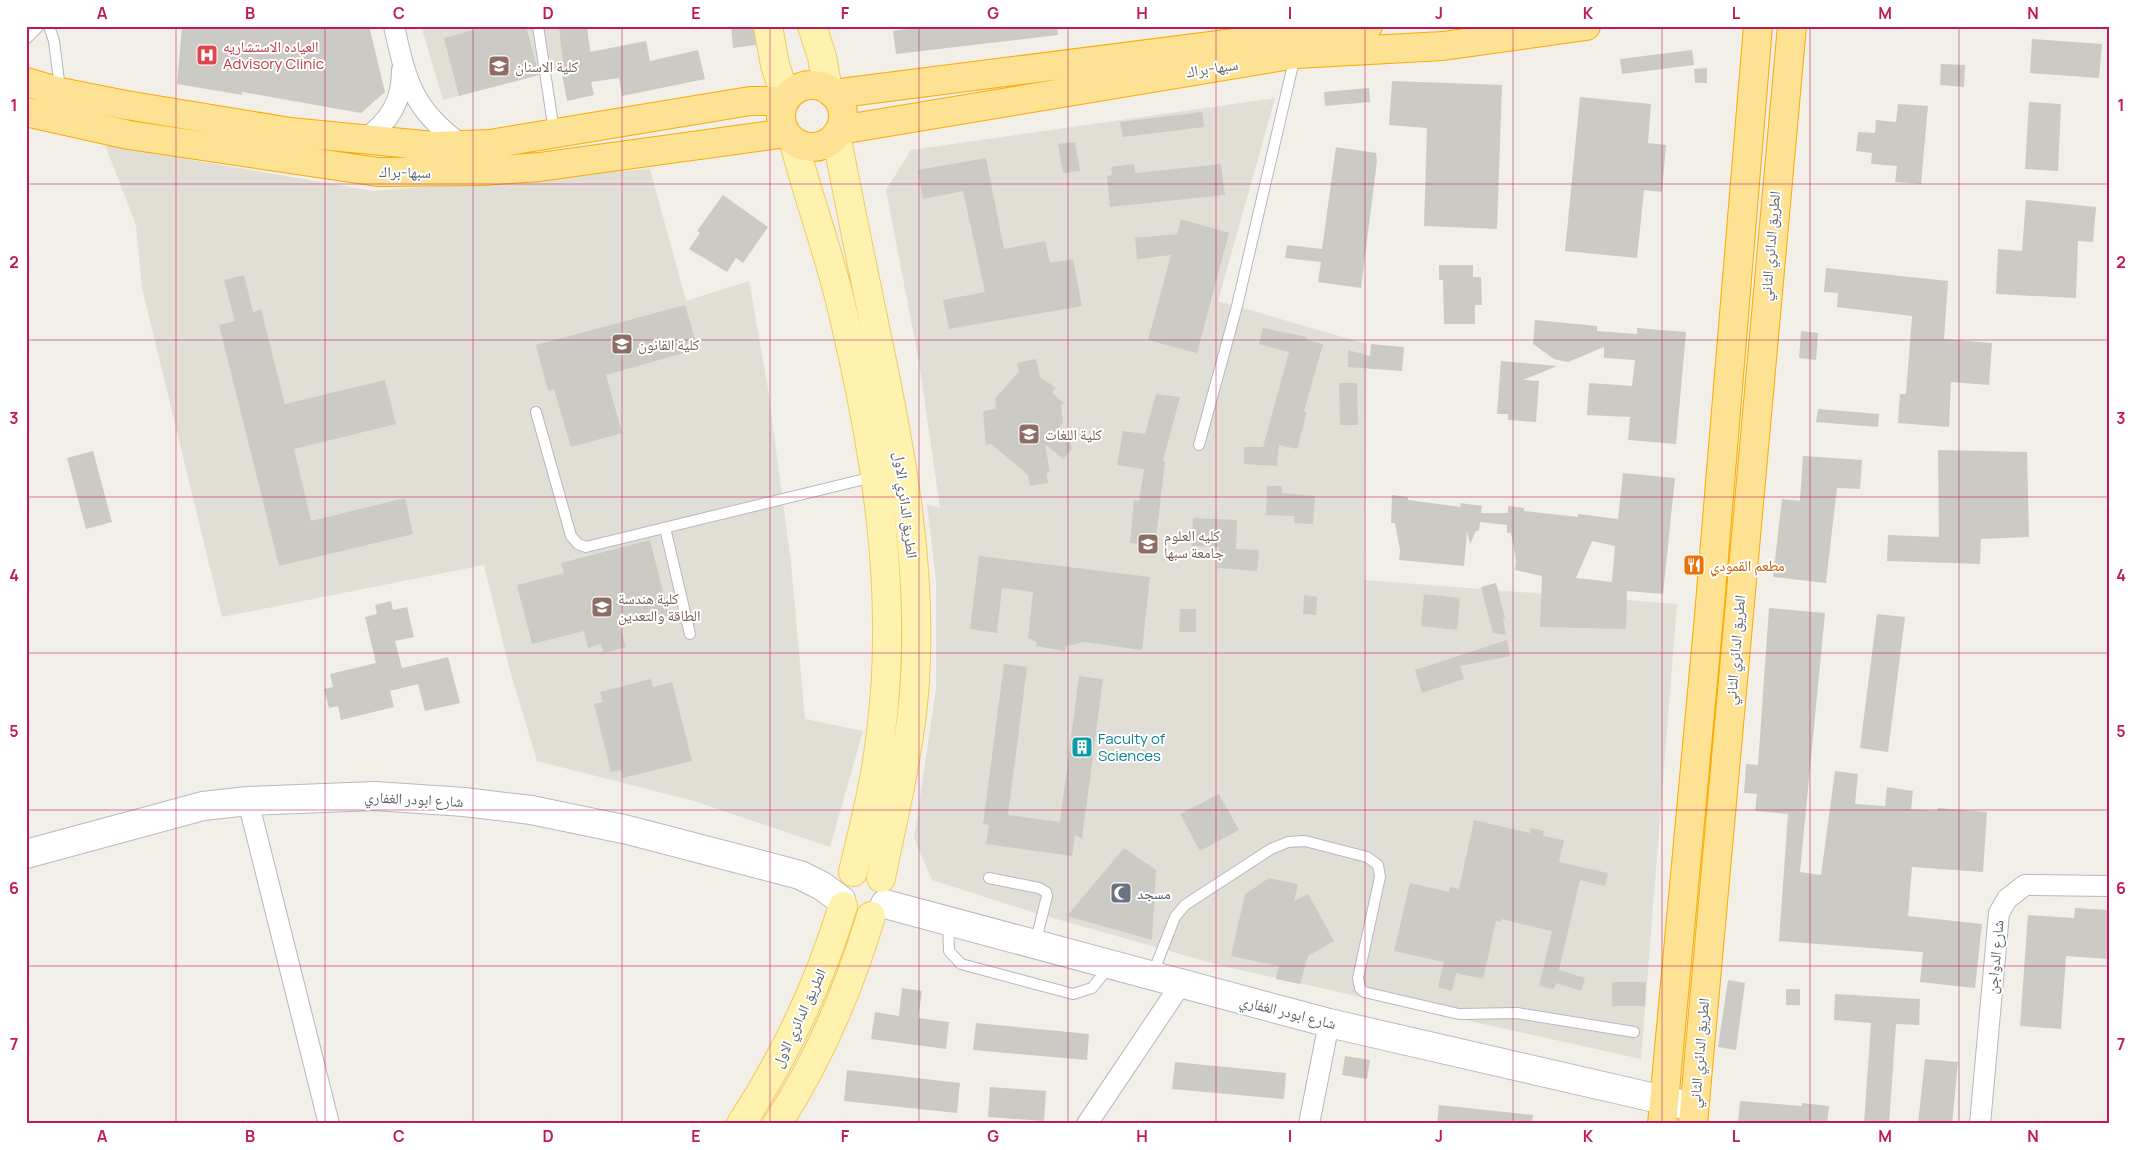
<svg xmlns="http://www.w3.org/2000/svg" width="2135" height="1150" viewBox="0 0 2135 1150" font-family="Manrope,'Noto Naskh Arabic',sans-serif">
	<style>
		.education { fill: #e1ded6 }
		.building { fill: #cccac5; fill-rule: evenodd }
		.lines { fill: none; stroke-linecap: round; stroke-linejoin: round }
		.lane-casing { stroke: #b5b8bc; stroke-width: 12 }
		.street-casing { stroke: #b5b8bc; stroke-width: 22 }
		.secondary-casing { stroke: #b6babf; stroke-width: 30 }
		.primary-casing { stroke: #f2c960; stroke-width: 30 }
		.highway-casing { stroke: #f9ab00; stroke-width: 30 }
		.lane { stroke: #fff; stroke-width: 10 }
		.street { stroke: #fff; stroke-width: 20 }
		.secondary { stroke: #fff; stroke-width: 28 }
		.primary { stroke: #fff2af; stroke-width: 28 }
		.highway { stroke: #fde293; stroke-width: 28 }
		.grid { fill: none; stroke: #c2185b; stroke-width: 1; stroke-opacity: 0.55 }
		.labels { text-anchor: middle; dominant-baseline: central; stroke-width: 4; stroke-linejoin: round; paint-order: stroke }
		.health-label { font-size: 15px; fill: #be3a42; stroke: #fff; text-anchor: start }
		.education-label { font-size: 15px; fill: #785e54; stroke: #fff; text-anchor: start }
		.street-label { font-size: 15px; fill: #5f6368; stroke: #fff }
		.food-label { font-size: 15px; fill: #c56008; stroke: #fff; text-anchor: start }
		.culture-label { font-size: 15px; fill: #0d838f; stroke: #fff; text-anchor: start }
		.worship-label { font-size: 15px; fill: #5b616d; stroke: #fff; text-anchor: start }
		.neatline { fill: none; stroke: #c2185b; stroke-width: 2 }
		.grid-label { font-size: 16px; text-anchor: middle; font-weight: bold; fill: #c2185b }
	</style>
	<rect width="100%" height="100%" fill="#f1efe8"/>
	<!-- education -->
	<path class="education" d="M421 26H586L592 57 539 75 443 100Z
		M1275 98 1218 301 1367 344 1364 580 1677 604 1641 1059 1222 966 1032 912 932 880 914 838 936 689V581L927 504 940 508 919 362 886 190 911 150Z
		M105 145 373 191 650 169 686 301 749 281 768 389 791 563 805 719 863 731 830 847 694 801 537 761 509 667 484 565 222 617 142 288 136 225Z"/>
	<!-- building -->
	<path class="building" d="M182 26H369L385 92 361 113 242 92V95L177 84Z
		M487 26H526L539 75 459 96 444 38Z
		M559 26H587L590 52 646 41 650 61 698 50 705 79 622 96 619 78 591 82 594 95 567 101 560 64H563Z
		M731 26H753L756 45 733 48Z
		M930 26H1057L1058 35 896 54 893 31Z
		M2032 39 2102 44 2099 78 2030 73Z
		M1692 50 1694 65 1622 74 1620 59Z
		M1941 64 1965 65 1964 87 1940 85Z
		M1707 68V83H1695L1694 69Z
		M1392 81 1502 85 1497 229 1424 226 1427 128 1389 125Z
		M1369 88 1370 102 1325 106 1324 92Z
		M1580 97 1651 104 1648 143 1666 145 1662 192 1644 190 1637 258 1565 251Z
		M2029 102 2061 104 2058 171 2025 169Z
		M1898 104 1928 106 1921 184 1895 182 1897 166 1871 164 1872 153 1856 151 1858 132 1875 133 1876 120 1896 122Z
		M1202 112 1204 127 1123 137 1120 122Z
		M1075 142 1080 171 1063 173 1058 144Z
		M1336 147 1376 153 1377 161 1361 288 1318 282 1321 262 1285 258 1287 245 1322 249Z
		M986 158 1004 249 1045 241 1050 263 1073 259 1082 306 949 329 943 300 985 292 963 191 923 199 918 170Z
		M1134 164 1135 173 1221 164 1225 195 1110 207 1107 176 1112 175 1111 167Z
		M723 195 768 227 743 263 736 258 727 272 689 249 700 233 697 231Z
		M2026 200 2096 207 2093 242 2078 241 2076 298 1996 294 1998 249 2022 251Z
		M1181 219 1229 233 1197 353 1148 340 1171 255 1137 259 1135 238 1177 234Z
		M1439 265H1473V277H1481L1482 305H1475V324H1444L1443 280H1439Z
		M1826 268 1948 281 1944 339 1992 343 1989 385 1951 382 1949 427 1898 423 1900 394H1906L1912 316 1837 307 1838 293 1824 292Z
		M244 275 253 312 261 309 285 404 385 380 396 424 294 449 311 521 405 498 413 534 279 566 219 325 235 321 224 280Z
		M685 305 698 349 606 375 622 433 571 447 554 389 548 391 536 345Z
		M1535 320 1597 326V331L1637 334V328L1686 332 1676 444 1628 440 1630 417 1587 415 1589 383 1632 386 1635 360 1604 358V347L1568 362 1554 359 1533 344Z
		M1263 328 1307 337V340L1323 344 1304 411 1307 412 1297 449 1279 445 1277 466 1244 464V447H1263L1289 352 1259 344Z
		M1801 331 1818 333 1816 360 1799 358Z
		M1371 344 1404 347 1402 371 1348 367V350L1370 356Z
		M1036 359 1040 377 1056 388 1052 393 1064 403 1061 406 1063 423 1058 429 1068 437 1072 449 1063 459 1045 444 1050 472 1046 473 1048 483 1030 486 1028 475 991 444 986 445 983 411 996 409 995 399 1019 371 1017 363Z
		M1501 361 1557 366 1523 380 1539 381 1536 422 1508 420V414H1497Z
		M1339 383H1357L1358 425H1340Z
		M1156 394 1180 397 1163 461 1165 462 1155 546 1130 543 1134 500 1139 501 1144 469 1117 465 1123 431 1145 434Z
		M1818 409 1879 414 1878 427 1816 422Z
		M1938 450 2027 452 2029 537 1981 539 1980 564 1887 561 1888 535 1939 537Z
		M93 451 112 522 86 529 67 458Z
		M1803 456 1862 460 1860 489 1837 488 1826 583 1773 577 1782 499 1800 501Z
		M1623 473 1675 478 1663 594 1627 591 1626 629 1540 627 1542 576 1515 570 1516 560 1511 533H1507V525L1480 522 1479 531H1476L1470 544 1467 531 1464 566 1399 560 1400 550 1395 523H1391L1392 495 1408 497V500L1461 507 1460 503 1482 506 1481 513H1508V506L1524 508V511L1578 517V514L1618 519ZM1592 541 1615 546 1612 582 1576 578Z
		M1267 486H1282V493L1315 496 1313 524 1294 523V516L1266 515Z
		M1193 518 1237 520 1236 549 1259 550 1257 571 1217 568 1219 547 1192 546Z
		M650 540 669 615 620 627 626 647 604 653 601 644 588 648 584 631 532 644 517 585 564 573 561 563Z
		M979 556 1150 577 1142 650 1084 642 1066 646 1065 651 1036 646 1037 642 1028 638 1033 592 1002 588 997 633 970 629Z
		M1496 583 1505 618 1503 619 1506 635 1493 633 1481 587Z
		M1424 594 1460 598 1457 630 1421 626Z
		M1304 595 1317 597 1316 615 1303 614Z
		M391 601 393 610 407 607 414 637 395 641 402 668 448 657 460 703 425 711 418 684 390 691 394 707 341 720 338 706 329 708 324 689 333 687 330 674 376 663 365 617 377 614 375 605Z
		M1769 608 1825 613 1800 872 1821 875 1835 771 1858 774 1855 804 1885 806 1887 787 1913 791 1911 809 1937 811 1938 808 1987 812 1983 872 1912 867 1908 916 1982 924 1975 988 1920 982 1923 952 1779 941 1788 814 1755 811 1757 794 1744 793 1746 764 1758 765Z
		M1180 609H1196V632H1179Z
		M1877 614 1905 617 1888 752 1860 748Z
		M1507 640 1510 656 1460 666 1464 679 1422 693 1415 670Z
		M1004 664 1027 667 1008 815 1060 822 1079 676 1103 679 1082 839 1075 835 1072 856 986 844 989 825 983 824Z
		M651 679 653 687 672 682 692 761 623 778 621 770 611 772 594 704 603 702 600 692Z
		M1219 794 1239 830 1200 851 1180 814Z
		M1474 820 1530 833 1531 828 1544 831 1543 836 1564 840 1559 862 1608 873 1605 886 1580 880 1559 970 1585 978 1581 991 1556 983 1554 989 1539 986 1552 931 1501 919V922L1496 921 1483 979 1456 973 1452 991 1438 987 1444 962 1394 951 1410 883 1449 892 1450 887 1459 889Z
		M1124 848 1156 870 1152 940 1067 916Z
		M1269 878 1298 884 1294 901 1308 894 1334 941 1308 956 1300 984 1276 979 1279 966 1231 956 1245 894Z
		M2075 908 2109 910V959L2066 956 2061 1029 2020 1026 2028 915 2074 918Z
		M1728 980 1745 983 1736 1050 1718 1047Z
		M1612 982H1646L1645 1006H1612Z
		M902 988 922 991 918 1018 949 1022 946 1049 871 1039 875 1012 899 1016Z
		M1786 989H1800V1005H1786Z
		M1835 994 1920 999 1919 1025 1896 1024 1889 1124H1864L1871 1023 1834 1020Z
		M976 1023 1089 1034 1087 1060 973 1050Z
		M1345 1056 1370 1060 1367 1079 1342 1075Z
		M1925 1059 1958 1062 1952 1124H1918Z
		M1175 1062 1286 1073 1284 1099 1172 1089Z
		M847 1070 960 1083 957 1113 844 1101Z
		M990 1087 1046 1091 1044 1121 988 1117Z
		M1740 1101 1802 1106V1103L1829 1106 1827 1124H1738Z
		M1439 1105 1533 1115 1532 1124H1437Z"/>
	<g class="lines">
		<!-- lane casing -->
		<g class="lane-casing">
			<path id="lane" d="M49 26 54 41 60 89
				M538 26 554 131
				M26 39 39 26
				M536 412 571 536 578 544 586 547 873 477
				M1199 445 1237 306 1295 56
				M665 528 690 634
				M989 878 1039 888 1046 892 1047 896 1035 944
				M948 923 949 951 961 964 1073 994 1092 988 1110 966
				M1153 973 1175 917 1185 905 1271 849 1288 842 1305 841 1367 857 1378 865 1380 877 1358 978 1360 988 1364 992 1459 1014 1517 1013 1634 1032"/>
		</g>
		<!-- street casing -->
		<g class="street-casing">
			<path id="street" d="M394 26C406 81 413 110 461 144
				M365 139C390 121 402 101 402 70
				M248 801 329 1124
				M1087 1124 1181 984
				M1309 1124 1329 1023
				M1980 1124 1999 913 2007 899 2025 885 2109 886"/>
		</g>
		<!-- secondary casing -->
		<g class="secondary-casing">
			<path id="secondary" d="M26 854 203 806 248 801 375 796 464 802 531 810 628 830 800 875 822 886 841 900
				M885 904 1329 1023 1694 1107"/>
		</g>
		<!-- primary casing -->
		<g class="primary-casing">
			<path id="primary" d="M768 26 775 65 786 98
				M812 26 822 57 828 90
				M836 135C850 206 864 276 879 347 902 456 922 568 915 680 911 747 894 813 881 878
				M794 142C808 198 829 252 842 309 875 447 899 589 881 732 876 779 864 826 853 872
				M741 1124C786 1055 819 984 843 906
				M777 1124C819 1060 849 989 871 916"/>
		</g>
		<!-- highway casing -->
		<g class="highway-casing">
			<path id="highway" d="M26 82 60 92 126 105 290 132 433 146 490 144 750 101H784
				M781 116a31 31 0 1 1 62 0a31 31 0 1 1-62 0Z
				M833 94 1368 26
				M26 112 129 135 378 172 482 171 539 167 786 133
				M840 130 1296 54 1443 46 1586 26
				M1662 1124 1709 616 1758 26
				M1693 1124 1792 26"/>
		</g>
		<!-- lane -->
		<use href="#lane" class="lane"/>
		<!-- street -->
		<use href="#street" class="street"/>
		<!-- secondary -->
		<use href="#secondary" class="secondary"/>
		<!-- primary -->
		<use href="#primary" class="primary"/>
		<!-- highway -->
		<use href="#highway" class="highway"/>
	</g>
	<!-- grid -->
	<path class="grid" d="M176 26V1124M325 26V1124M473 26V1124M622 26V1124M770 26V1124M919 26V1124M1068 26V1124M1216 26V1124M1365 26V1124M1513 26V1124M1662 26V1124M1810 26V1124M1959 26V1124M26 184H2109M26 340H2109M26 497H2109M26 653H2109M26 810H2109M26 966H2109"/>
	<!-- icons -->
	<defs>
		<g id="hospital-square" transform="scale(1.125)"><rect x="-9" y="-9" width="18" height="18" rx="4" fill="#e0444e" stroke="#fff"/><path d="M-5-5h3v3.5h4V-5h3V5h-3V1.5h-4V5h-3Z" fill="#fff"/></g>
		<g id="university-square" transform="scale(1.125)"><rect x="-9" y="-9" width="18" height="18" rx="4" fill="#8d6e63" stroke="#fff"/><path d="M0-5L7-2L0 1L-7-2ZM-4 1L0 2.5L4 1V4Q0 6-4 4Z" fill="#fff"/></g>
		<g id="restaurant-square" transform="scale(1.125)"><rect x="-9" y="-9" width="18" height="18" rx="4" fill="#e8710a" stroke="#fff"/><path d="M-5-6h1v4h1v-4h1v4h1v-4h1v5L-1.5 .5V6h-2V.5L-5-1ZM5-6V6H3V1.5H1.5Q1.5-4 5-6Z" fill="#fff"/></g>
		<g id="building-square" transform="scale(1.125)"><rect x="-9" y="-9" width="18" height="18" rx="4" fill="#0f9aa8" stroke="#fff"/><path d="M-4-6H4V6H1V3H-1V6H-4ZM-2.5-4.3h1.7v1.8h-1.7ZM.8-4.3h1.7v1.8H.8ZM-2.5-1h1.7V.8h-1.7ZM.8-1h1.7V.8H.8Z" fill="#fff"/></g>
		<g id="mosque-square" transform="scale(1.125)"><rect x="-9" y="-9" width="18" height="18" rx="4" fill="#6b7280" stroke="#fff"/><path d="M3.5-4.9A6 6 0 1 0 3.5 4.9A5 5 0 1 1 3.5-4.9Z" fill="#fff"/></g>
	</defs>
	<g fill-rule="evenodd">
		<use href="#hospital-square" x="207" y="55"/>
		<use href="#university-square" x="499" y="66"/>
		<use href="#university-square" x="622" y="344"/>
		<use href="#university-square" x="1029" y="434"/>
		<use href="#university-square" x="1148" y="544"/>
		<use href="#restaurant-square" x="1694" y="565"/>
		<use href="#university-square" x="602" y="607"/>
		<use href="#building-square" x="1082" y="747"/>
		<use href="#mosque-square" x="1121" y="893"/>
	</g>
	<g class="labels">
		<!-- health labels -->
		<g class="health-label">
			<text x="223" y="46">العياده الاستشاريه<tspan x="223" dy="17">Advisory Clinic</tspan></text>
		</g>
		<!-- education labels -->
		<g class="education-label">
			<text x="515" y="66">كلية الاسنان</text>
			<text x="638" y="344">كلية القانون</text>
			<text x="1045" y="434">كلية اللغات</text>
			<text x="1164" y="535">كليه العلوم<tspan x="1164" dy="17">جامعة سبها</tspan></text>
			<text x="618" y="598">كلية هندسة<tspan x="618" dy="17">الطاقة والتعدين</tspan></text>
		</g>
		<!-- street labels -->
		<g class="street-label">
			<text transform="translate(1212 68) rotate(-9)">سبها-براك</text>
			<text transform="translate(405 172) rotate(1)">سبها-براك</text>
			<text transform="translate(1770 246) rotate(-85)">الطريق الدائري الثاني</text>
			<text transform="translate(906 505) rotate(83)">الطريق الدائري الاول</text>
			<text transform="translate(1735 650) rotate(-85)">الطريق الدائري الثاني</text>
			<text transform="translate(414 799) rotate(3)">شارع ابودر الغفاري</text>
			<text transform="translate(1995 957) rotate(-85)">شارع الدواجن</text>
			<text transform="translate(1288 1012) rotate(14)">شارع ابودر الغفاري</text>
			<text transform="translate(799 1018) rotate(-65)">الطريق الدائري الاول</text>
			<text transform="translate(1699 1053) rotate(-85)">الطريق الدائري الثاني</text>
		</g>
		<!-- food labels -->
		<g class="food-label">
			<text x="1710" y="565">مطعم القمودي</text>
		</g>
		<!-- culture labels -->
		<g class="culture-label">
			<text x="1098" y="738">Faculty of<tspan x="1098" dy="17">Sciences</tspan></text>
		</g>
		<!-- worship labels -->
		<g class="worship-label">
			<text x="1137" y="893">مسجد</text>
		</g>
	</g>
	<!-- border -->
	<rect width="2135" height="1150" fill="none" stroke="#ffffff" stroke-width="55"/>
	<rect x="28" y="28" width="2080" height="1094" class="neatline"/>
	<g class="grid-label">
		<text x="102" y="19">A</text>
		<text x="250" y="19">B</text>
		<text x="399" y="19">C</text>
		<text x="548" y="19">D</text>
		<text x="696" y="19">E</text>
		<text x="845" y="19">F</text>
		<text x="993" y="19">G</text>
		<text x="1142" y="19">H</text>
		<text x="1290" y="19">I</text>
		<text x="1439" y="19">J</text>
		<text x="1588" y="19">K</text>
		<text x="1736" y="19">L</text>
		<text x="1885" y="19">M</text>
		<text x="2033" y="19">N</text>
		<text x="14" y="111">1</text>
		<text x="2121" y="111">1</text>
		<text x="14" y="268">2</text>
		<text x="2121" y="268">2</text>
		<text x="14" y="424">3</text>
		<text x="2121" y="424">3</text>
		<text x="14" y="581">4</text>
		<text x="2121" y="581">4</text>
		<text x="14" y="737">5</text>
		<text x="2121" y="737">5</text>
		<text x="14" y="894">6</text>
		<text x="2121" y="894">6</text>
		<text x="14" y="1050">7</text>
		<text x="2121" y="1050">7</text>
		<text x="102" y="1142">A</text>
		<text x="250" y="1142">B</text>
		<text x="399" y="1142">C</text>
		<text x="548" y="1142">D</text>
		<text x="696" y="1142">E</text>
		<text x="845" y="1142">F</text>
		<text x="993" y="1142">G</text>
		<text x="1142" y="1142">H</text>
		<text x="1290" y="1142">I</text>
		<text x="1439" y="1142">J</text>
		<text x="1588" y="1142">K</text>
		<text x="1736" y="1142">L</text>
		<text x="1885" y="1142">M</text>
		<text x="2033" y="1142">N</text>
	</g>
</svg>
